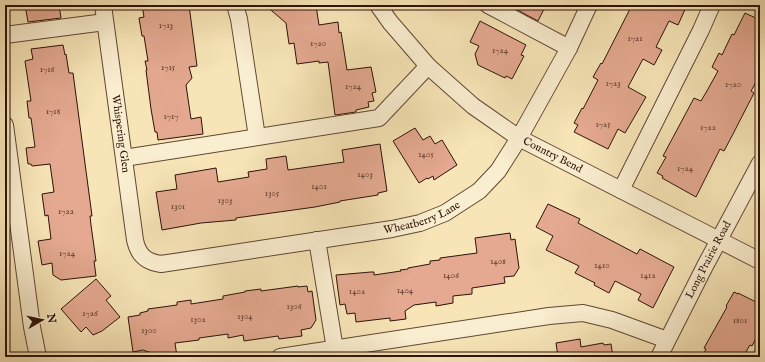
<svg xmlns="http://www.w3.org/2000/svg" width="765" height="362" viewBox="0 0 765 362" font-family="'IM FELL English',serif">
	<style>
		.building { fill: #e4a990; stroke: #2d1209 }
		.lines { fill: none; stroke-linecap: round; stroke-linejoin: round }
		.minor-casing { stroke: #604734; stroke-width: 18 }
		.minor { stroke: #faeed0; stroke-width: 16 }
		.labels { text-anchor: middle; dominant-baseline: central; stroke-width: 4; stroke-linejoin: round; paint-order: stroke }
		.number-label { font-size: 9px; fill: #5b382b }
		.street-label { font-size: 11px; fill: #2d1209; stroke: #faeed0 }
	</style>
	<rect width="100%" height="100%" fill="#f7e5b7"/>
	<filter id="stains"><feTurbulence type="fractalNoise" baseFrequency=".005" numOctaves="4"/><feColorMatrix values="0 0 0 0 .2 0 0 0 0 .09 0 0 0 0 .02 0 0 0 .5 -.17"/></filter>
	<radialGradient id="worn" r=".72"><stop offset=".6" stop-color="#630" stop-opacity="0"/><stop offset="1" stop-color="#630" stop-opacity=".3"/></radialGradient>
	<!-- building -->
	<path class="building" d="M25 5H59L61 18 28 22Z
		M142 5H189L197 66 189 67 192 78 186 85 191 119 201 117 203 134 158 140 157 132H155L151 109 146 70H147L145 61H148L144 36H142L139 18 144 17Z
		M265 5H316L319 25 338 22 339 33 341 32 347 70 371 67 376 92 372 93 374 101 368 102 369 107 356 110V112L335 115 328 62 319 63V61L297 64 294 43 289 44 286 23Z
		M508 5H546L538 21Z
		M632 5H687L678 25 669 21 656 47 662 50 654 65 643 59 628 87 646 97 625 133 618 129 608 149 574 132 578 125 574 123 582 108 583 109 598 80 593 77 601 63 602 64Z
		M745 13 760 20V75L751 91 754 93 733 134 724 151 720 149 696 197 662 178 663 176 657 173 666 157 663 156 694 98 701 101 708 89 718 71 712 67 719 53 722 55 732 34 734 35Z
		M480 21 526 45 521 55 524 56 512 79 506 76 505 78 478 65 475 54 479 46 470 42Z
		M63 45 65 55 66 54 69 73H73L92 216H90L91 225 96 261H94L96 276 61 280 53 275 52 263 42 265 38 241 51 239 48 215 45 216 42 194 54 192 50 164 32 166 31 164H28L26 148 35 147 31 118H29L27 101H31L25 61 33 59 31 49Z
		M415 128 423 140 430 136 435 144 442 140 457 165 434 180 433 176 428 179 427 178 419 183 393 141Z
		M380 144 387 191 378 193V195L340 201V202L315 207 236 218V220L201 223 162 230 156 192 177 189 175 175 216 168 218 182 249 177 248 172 267 169 266 159 286 156 288 170 344 162 342 150Z
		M548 204 580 219 578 223 637 254 640 249 674 267 653 308 638 300 641 294 615 281 609 293 594 285 595 283 575 273 579 266 546 250 553 236 536 227Z
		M510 233 511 240 515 239 519 268 514 276 504 277 505 283 472 288V294L453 296V303L436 306V302L414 305 405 311 406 319 390 321V318L356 322 355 313 347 314 345 304 340 305 336 275 371 272H374V275L401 271 400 270 408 269V268L430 264V261L440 260V258L477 253 475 238Z
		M96 279 111 296 106 300 120 317 102 331 93 335 86 327 81 332 61 309Z
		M298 286V287L307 286 308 292 312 291 316 320 311 328 301 330 302 336 279 339 278 336 244 341 243 335 228 338V334L199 338V340L175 343 177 357H157V355L143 350 133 352 128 317 140 315V313L148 311V309L177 305V302L191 300V304L223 299V296L245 292V291L261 289V291Z
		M734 292 738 294V293L760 304V331L752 346 750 345 743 357H702L706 349 704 348 727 307 726 306Z
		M580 339 581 347 603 343 604 345 611 344 613 357H558L556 343Z"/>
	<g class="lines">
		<!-- minor casing -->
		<g class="minor-casing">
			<g id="minor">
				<path id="s1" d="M103 5 135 240C138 255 146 262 161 264L392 229 420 223 445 213 479 191 498 171 519 138 569 48 589 5"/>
				<path d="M235 5 239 19 257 137"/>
				<path id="s2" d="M378 5 390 22 428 66 473 106 519 138 760 261"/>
				<path d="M488 5 569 48"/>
				<path d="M5 35 105 22"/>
				<path d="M5 125 32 327 38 357"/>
				<path d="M124 158 379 118 428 66"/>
				<path d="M621 190 701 30 712 5"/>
				<path d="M317 240 335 349"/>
				<path d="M280 357 549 316 583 313 612 320 667 340"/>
				<path id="s3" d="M659 357 705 266 760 163"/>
			</g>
		</g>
		<!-- minor -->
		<use href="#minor" class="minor"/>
	</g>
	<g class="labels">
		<!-- number labels -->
		<g class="number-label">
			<text x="166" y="25">1713</text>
			<text x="635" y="38">1721</text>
			<text x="318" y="43">1720</text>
			<text x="500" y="50">1724</text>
			<text x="168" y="67">1715</text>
			<text x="47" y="69">1716</text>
			<text x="613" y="83">1723</text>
			<text x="733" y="84">1720</text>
			<text x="353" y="86">1724</text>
			<text x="53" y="111">1718</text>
			<text x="171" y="116">1717</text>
			<text x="603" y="124">1725</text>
			<text x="708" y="127">1722</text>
			<text x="426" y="154">1405</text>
			<text x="685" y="168">1724</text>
			<text x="365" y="174">1403</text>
			<text x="319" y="186">1401</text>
			<text x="272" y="193">1305</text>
			<text x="225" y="200">1303</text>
			<text x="178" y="206">1301</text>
			<text x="66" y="211">1722</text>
			<text x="67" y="253">1724</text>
			<text x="498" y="261">1408</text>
			<text x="602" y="265">1410</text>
			<text x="451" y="275">1406</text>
			<text x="648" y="275">1412</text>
			<text x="405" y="290">1404</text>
			<text x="357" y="291">1402</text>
			<text x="294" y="306">1306</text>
			<text x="90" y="313">1726</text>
			<text x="245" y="316">1304</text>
			<text x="198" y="319">1302</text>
			<text x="740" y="320">1801</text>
			<text x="149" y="330">1300</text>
		</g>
		<!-- street labels -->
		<g class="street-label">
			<text stroke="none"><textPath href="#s1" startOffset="130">Whispering Glen</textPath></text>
			<text stroke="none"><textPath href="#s2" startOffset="233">Country Bend</textPath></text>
			<text stroke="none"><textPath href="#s1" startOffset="541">Wheatberry Lane</textPath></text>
			<text stroke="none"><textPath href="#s3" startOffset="109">Long Prairie Road</textPath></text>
		</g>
	</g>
	<!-- margin -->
	<rect width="765" height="362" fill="none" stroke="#f7e5b7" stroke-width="20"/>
	<rect x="6" y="6" width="753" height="350" fill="none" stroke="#2d1209" stroke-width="2"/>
	<rect x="10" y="10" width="745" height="342" fill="none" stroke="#2d1209"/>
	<!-- north arrow -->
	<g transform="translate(42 320) rotate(81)" stroke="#faeed0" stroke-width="3" paint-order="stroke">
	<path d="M0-3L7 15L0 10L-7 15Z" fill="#2d1209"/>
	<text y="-6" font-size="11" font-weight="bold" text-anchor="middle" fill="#2d1209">N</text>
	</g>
	<rect width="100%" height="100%" filter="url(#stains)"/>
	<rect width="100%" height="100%" fill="url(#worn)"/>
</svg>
